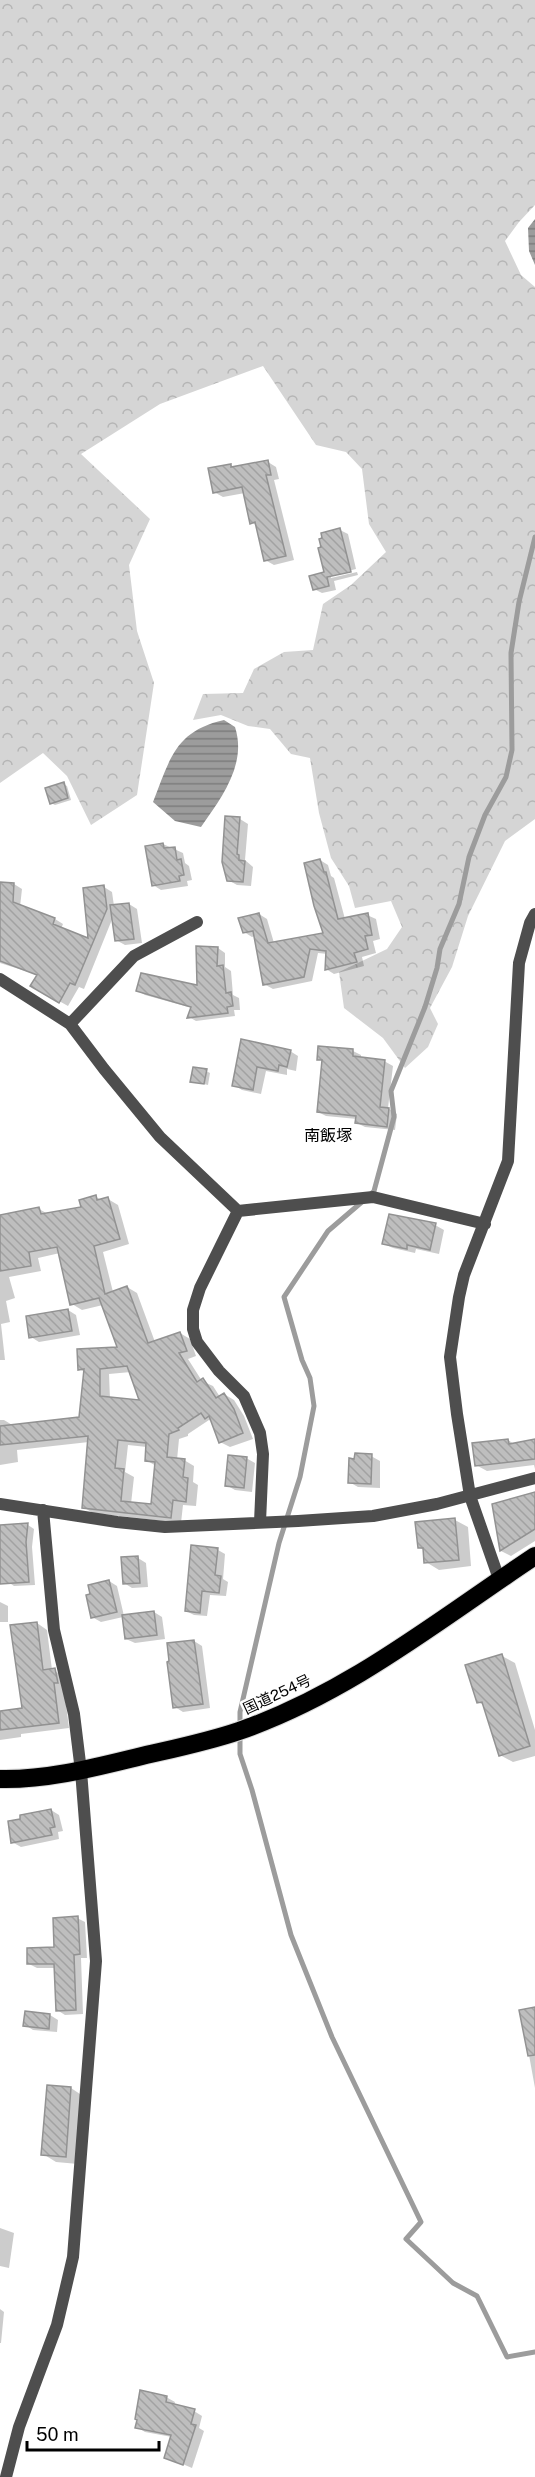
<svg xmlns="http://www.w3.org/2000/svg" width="535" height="2477" viewBox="0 0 535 2477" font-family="'Public Sans','Noto Sans JP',sans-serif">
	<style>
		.forest { fill: url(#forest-crowns) }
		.water { fill: url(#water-rules) }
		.shadow { fill: #0003; fill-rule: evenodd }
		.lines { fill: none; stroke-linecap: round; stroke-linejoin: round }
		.stream { stroke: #9c9c9c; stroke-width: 5 }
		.building { fill: url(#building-back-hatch); stroke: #929292; stroke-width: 1.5; fill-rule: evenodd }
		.highway-casing { stroke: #dbdbdb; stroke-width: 20 }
		.street { stroke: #4e4e4e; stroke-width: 12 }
		.highway { stroke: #000; stroke-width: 18 }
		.labels { text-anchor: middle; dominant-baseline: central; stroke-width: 5; stroke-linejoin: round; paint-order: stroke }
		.street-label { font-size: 15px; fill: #000; stroke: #fff }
		.neighbourhood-label { font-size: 16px; fill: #000; stroke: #fff }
	</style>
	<defs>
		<pattern id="forest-crowns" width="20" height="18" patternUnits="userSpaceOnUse" patternTransform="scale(1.5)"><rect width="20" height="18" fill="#d5d5d5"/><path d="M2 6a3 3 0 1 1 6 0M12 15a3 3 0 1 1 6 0" fill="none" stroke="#b5b5b5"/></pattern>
		<pattern id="water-rules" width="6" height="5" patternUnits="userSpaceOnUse" patternTransform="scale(1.5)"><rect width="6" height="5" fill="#9c9c9c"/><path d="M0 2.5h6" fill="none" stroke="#7d7d7d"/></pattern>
		<pattern id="building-back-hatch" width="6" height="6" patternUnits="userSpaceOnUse" patternTransform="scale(1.5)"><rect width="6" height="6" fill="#bebebe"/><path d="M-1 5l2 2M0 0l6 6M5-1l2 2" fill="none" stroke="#a2a2a2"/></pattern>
	</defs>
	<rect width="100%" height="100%" fill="#fff"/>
	<!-- forest -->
	<path class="forest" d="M0 0H535V205L519 222 505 241 521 275 535 287V819L505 841 468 916 452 967 430 1008 438 1024 428 1047 405 1068 383 1038 344 1008 339 972 387 949 402 927 391 901 355 908 349 886 331 858 319 813 310 758 291 754 270 729 248 726 221 715 193 720 203 694 243 693 254 669 284 652 313 650 323 604 351 585 386 552 369 524 362 469 346 452 316 445 263 366 160 404 81 454 150 519 129 565 137 631 154 683 137 795 91 825 67 776 43 753 0 783Z"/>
	<!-- water -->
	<path class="water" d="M535 219V265L529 251 528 228Z
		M224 720 235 727C247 764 222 797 201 827L175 821 153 802C170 759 175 731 224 720Z"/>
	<!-- shadow -->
	<path class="shadow" d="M268 462 276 467 279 479 274 480 294 560 274 565 265 560 258 526 252 523 245 493 223 497 214 492 231 465 235 468Z
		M340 530 348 534 356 569 331 575V578L357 572 358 575 334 581 336 590 322 593 314 589 326 573Z
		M63 784 67 786 71 800 55 805 51 803Z
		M227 818 240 819 248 824 245 860 253 867 251 886 237 885 228 880Z
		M163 844 183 853 185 863 189 866 192 880 187 881 188 886 161 890 153 885Z
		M320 860 328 865 331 876 334 878 345 919 367 915 376 919 380 939 373 941 376 953 362 957 364 966 334 974 326 969 328 954 318 953 312 981 273 989 264 984 255 936 252 937 244 932 259 914 267 919 274 943 325 934Z
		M0 883 14 884 22 889 20 907 55 919 63 924 61 929 90 941 104 887 112 892 114 906 129 904 137 909 142 943 125 945 116 940 113 917 84 989 79 987 68 1006 32 986 38 975 0 963Z
		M198 947 218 948 225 953V967L231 971 233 995 239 998 240 1010H234L235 1016 196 1021 189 1017 192 1008 145 995 138 991 198 987Z
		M242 1041 290 1051 298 1056 296 1071 287 1069V1075L266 1071 261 1094 242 1090 234 1085Z
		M353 1051 361 1055V1059L384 1061 393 1066 388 1108 397 1114 395 1130 365 1127 357 1123V1119L326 1116 318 1112 323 1061 319 1059Z
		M206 1071 210 1073 208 1085 192 1081Z
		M96 1197 103 1201 108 1199 118 1205 129 1244 103 1252 113 1292 127 1287 137 1293 155 1342 180 1333 190 1339 196 1356 188 1359 202 1381 213 1386 220 1397 224 1394 234 1400 244 1416 253 1439 230 1447 220 1442 212 1422 209 1420 188 1434V1436L179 1439 177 1460H184L194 1466 193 1482 198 1485 196 1506 183 1505 181 1523 93 1513 83 1507 89 1442 17 1450 18 1462 0 1465V1420H4L14 1426 81 1418 86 1373 79 1369 119 1348 103 1305 82 1310 72 1304 60 1253 38 1258 41 1271 9 1277 15 1298 6 1301 10 1322 1 1324 5 1360H0V1215L39 1209 48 1214 83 1208ZM131 1372 141 1401 110 1399 109 1374ZM128 1445 147 1447 146 1460 156 1466 153 1506 131 1504 134 1477 125 1472Z
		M435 1225 444 1230 439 1254 416 1249 415 1253 393 1248 384 1244Z
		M68 1310 76 1315 80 1335 39 1342 31 1337Z
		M508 1440 514 1444 535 1440V1469L534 1465 487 1471 476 1465Z
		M371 1456 380 1461V1488L358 1487 349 1482Z
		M246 1458 255 1463 252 1492 235 1490 226 1485Z
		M535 1494V1541L511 1556 501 1551 494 1505Z
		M455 1520 468 1527 471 1566 439 1570 426 1562 425 1551 419 1547Z
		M28 1525 34 1529 32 1547 35 1585 14 1586 8 1582 0 1541V1526Z
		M218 1550 225 1554 223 1579 228 1582 226 1596 210 1595 207 1616 194 1615 186 1611Z
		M138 1558 146 1563 148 1587 132 1588 124 1583Z
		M109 1581 117 1586 124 1616 154 1612 162 1617 165 1639 135 1643 126 1639 123 1617 101 1622 92 1617Z
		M0 1602 8 1606V1622H0Z
		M37 1623 47 1630 52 1670 65 1676 64 1689 69 1728 21 1734V1737L0 1740V1713L24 1709Z
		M194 1641 202 1646 210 1708 183 1712 175 1707Z
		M502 1656 515 1663 535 1730V1756L513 1762 500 1755 485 1706 478 1702Z
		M51 1810 59 1815 63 1831 58 1832 59 1839 21 1847 12 1842Z
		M77 1918 85 1922 87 1958H81L83 2014 65 2015 57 2010 56 1968H37L29 1964 56 1948Z
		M535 2009V2088L521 2011Z
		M26 2012 50 2015 58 2020 57 2032 33 2030 25 2025Z
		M71 2088 83 2096 78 2164 56 2162 43 2154Z
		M0 2228 14 2233 9 2268 0 2266Z
		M0 2309 4 2312 1 2343H0Z
		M166 2397 175 2402 174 2406 194 2411 202 2416 199 2428 204 2431 192 2468 166 2457 172 2437 145 2432 137 2427Z"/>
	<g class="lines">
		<!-- stream -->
		<path class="stream" d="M370 1195 374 1191 394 1117 391 1091 425 1007 437 968 440 949 459 904 469 857 485 815 506 777 512 750 511 653 519 602 535 537
			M363 1201 328 1231 284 1297 302 1360 310 1378 314 1406 300 1477 279 1543 240 1712V1754L252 1790 291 1935 332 2037 421 2222 406 2239 453 2283 477 2296 507 2357 535 2352"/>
	</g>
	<!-- building -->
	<path class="building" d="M268 460 271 475H266L286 556 264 561 255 522 250 524 242 487 213 493 208 468 231 464V467Z
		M340 528 351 572 327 577 329 586 313 590 309 576 324 572 318 548 321 547 319 539 322 538 321 533Z
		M64 782 68 798 50 804 45 788Z
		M225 816 240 817 237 854 239 855V860L245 861 243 882 227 881 222 862Z
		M163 843 164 848 175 847 177 860 181 859 184 875 179 876 180 881 152 886 145 846Z
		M320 859 324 872H326L338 919 368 913 372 935 365 936 368 949 354 953 357 962 325 970 326 951 310 949 304 977 263 985 253 931 243 933 238 918 259 913 268 943 323 933 314 906 304 863Z
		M0 882 14 883 13 902 55 918 53 924 88 938 83 888 104 885 107 909 75 985 70 983 59 1003 30 986 37 975 0 961Z
		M129 903 134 939 115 941 110 905Z
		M196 946 218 947 217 966 223 965 226 993 231 992 233 1006 227 1007 228 1013 187 1018 191 1007 136 991 141 973 197 985Z
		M241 1039 291 1050 287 1067 279 1065 278 1071 257 1067 253 1090 232 1086Z
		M318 1046 353 1049V1056L385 1060 380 1107 389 1108 387 1127 355 1123 356 1116 317 1112 322 1060H317Z
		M193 1067 207 1069 204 1084 190 1082Z
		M96 1195 97 1200 108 1197 120 1239 94 1246 105 1294 127 1286 148 1343 180 1332 187 1351 179 1353 197 1382 203 1378 216 1398 224 1393 234 1409 243 1433 219 1443 209 1416 205 1419 201 1413 178 1428 179 1430 169 1434 167 1457 185 1459 183 1477 188 1478 186 1502 173 1500 171 1518 82 1508 88 1436 0 1445V1426L79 1417 84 1369 78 1370 77 1349 117 1347 99 1298 70 1305 57 1247 29 1252 31 1266 0 1271V1215L39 1207 41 1214 81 1207 79 1200ZM127 1366 139 1400 100 1396V1369ZM118 1440 146 1443 145 1461 155 1462 151 1504 121 1501 124 1469 115 1468Z
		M389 1214 436 1223 430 1250 407 1245V1249L382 1244Z
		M68 1309 72 1331 29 1338 26 1316Z
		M508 1439 509 1444 535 1439V1459L475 1466 472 1443Z
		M355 1453 372 1454 371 1484 348 1483 349 1458 354 1459Z
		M228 1455 247 1457 244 1488 225 1486Z
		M535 1492V1529L500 1551 492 1504Z
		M455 1518 459 1560 424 1563 423 1548H418L415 1522Z
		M28 1523 26 1542 29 1582 0 1584V1525Z
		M191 1545 218 1548 215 1575 221 1576 219 1593 202 1591 200 1613 185 1611Z
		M138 1556 140 1583 123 1584 121 1557Z
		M109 1580 117 1612 91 1618 86 1595 90 1594 88 1585Z
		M154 1611 157 1635 125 1639 122 1615Z
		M37 1622 43 1670 55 1668 58 1683H54L59 1723 0 1730V1711L22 1708 10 1625Z
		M194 1640 203 1704 173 1708 167 1662 169 1661 167 1643Z
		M502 1654 530 1746 499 1756 482 1702 477 1703 465 1665Z
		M51 1809 55 1827 50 1828 52 1835 11 1843 8 1821 20 1819V1815Z
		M78 1916 80 1954 74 1955 76 2010 56 2011 54 1964H27V1948L54 1947 53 1918Z
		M535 2007V2055L528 2056 519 2010Z
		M25 2011 50 2014 49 2029 23 2026Z
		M47 2085 71 2087 66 2157 41 2155Z
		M140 2390 167 2396 166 2402 195 2409 191 2424 196 2425 183 2465 164 2458 171 2435 135 2428 137 2420 135 2419Z"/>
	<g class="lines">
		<!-- highway casing -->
		<g class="highway-casing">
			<path id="highway" d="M0 1779C47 1780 93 1768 138 1757 172 1749 207 1742 239 1731 349 1693 440 1619 535 1556"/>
		</g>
		<!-- street -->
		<path class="street" d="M0 979 70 1024 104 1069 160 1137 238 1211 373 1197 485 1224
			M70 1024 134 956 197 922
			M238 1211 200 1288 193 1310V1329L197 1342 219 1371 244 1396 260 1433 263 1454 260 1522
			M0 1504 117 1522 165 1527 298 1521 373 1516 437 1504 535 1478
			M499 1579 470 1496 457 1414 450 1357 459 1297 464 1275 508 1161 519 963 530 923 535 914
			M6 2477 19 2427 57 2325 73 2257 96 1961 81 1771 74 1714 54 1630 43 1510"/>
		<!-- highway -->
		<use href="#highway" class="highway"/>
	</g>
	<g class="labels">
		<!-- street labels -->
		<g class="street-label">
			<text transform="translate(277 1694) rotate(-25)">国道254号</text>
		</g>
		<!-- neighbourhood labels -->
		<g class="neighbourhood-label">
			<text x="328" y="1135">南飯塚</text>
		</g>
	</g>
	<!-- scale -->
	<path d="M27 2441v9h132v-9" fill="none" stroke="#000000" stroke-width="3"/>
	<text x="36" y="2441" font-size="18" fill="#000000" stroke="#ffffff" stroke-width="4.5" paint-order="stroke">50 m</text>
</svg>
